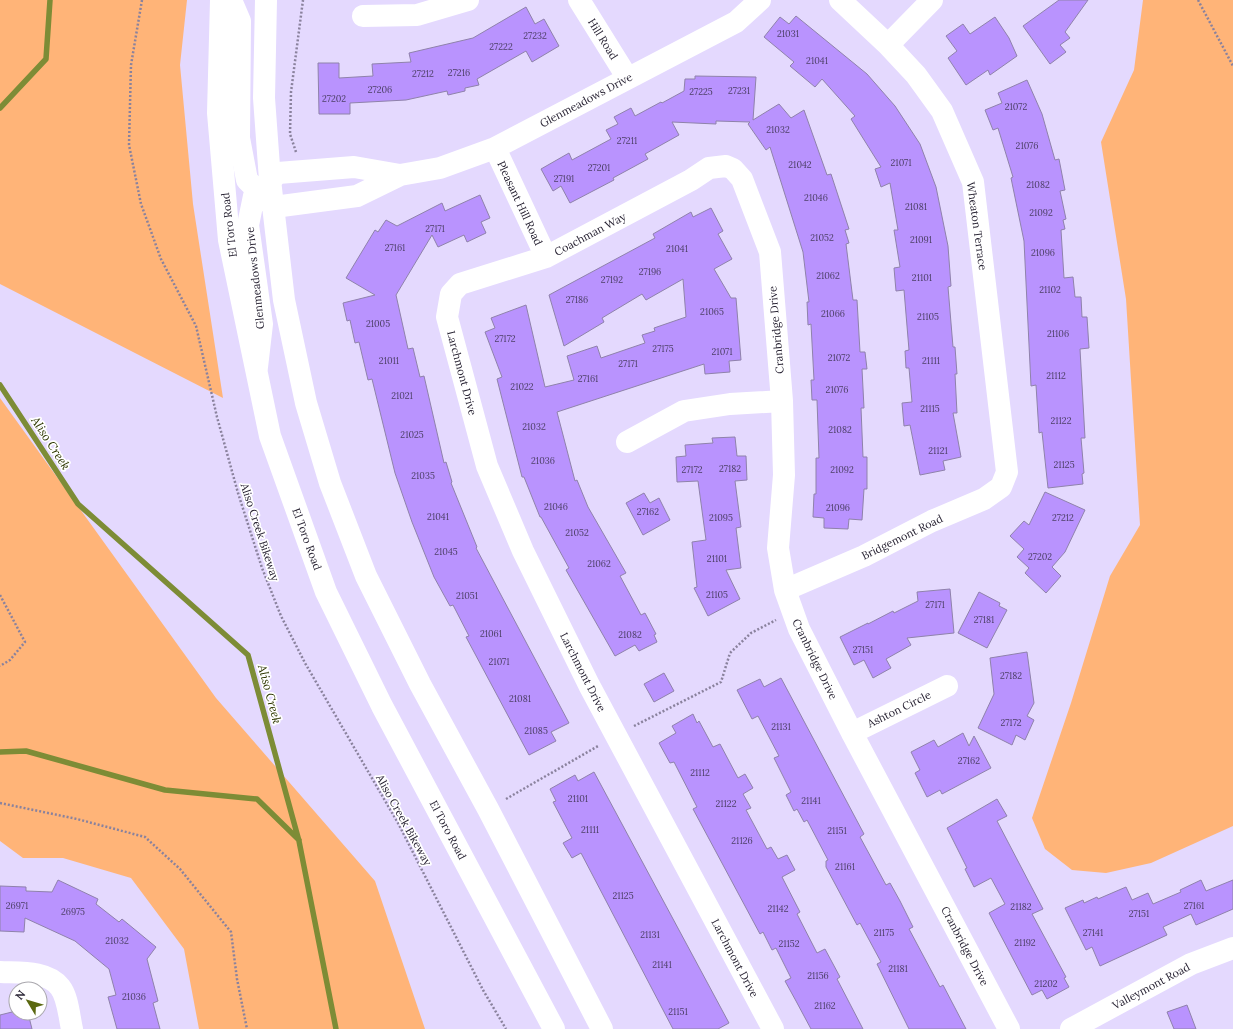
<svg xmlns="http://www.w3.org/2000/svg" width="1233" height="1029" viewBox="0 0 1233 1029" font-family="Lora,serif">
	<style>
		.green { fill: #ffb478 }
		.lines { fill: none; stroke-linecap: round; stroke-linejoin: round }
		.stream { stroke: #7d8c36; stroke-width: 5.5 }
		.building { fill: #b993fe; stroke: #8f82ab }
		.path { stroke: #8a829d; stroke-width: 2.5; stroke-dasharray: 2 2; stroke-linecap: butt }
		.street { stroke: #fff; stroke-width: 22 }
		.primary { stroke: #fff; stroke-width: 22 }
		.labels { text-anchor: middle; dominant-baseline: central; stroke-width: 3.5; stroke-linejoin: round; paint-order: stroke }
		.number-label { font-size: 9px; fill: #4c3f66 }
		.street-label { font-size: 11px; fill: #282333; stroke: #fff }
		.water-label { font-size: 12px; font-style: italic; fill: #2e3701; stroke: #fff }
	</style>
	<rect width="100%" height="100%" fill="#e4d9fe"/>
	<!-- green -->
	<path class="green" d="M0 0H187L180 65 193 204 223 398 0 284Z
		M1143 0H1233V826L1151 863 1106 873 1072 870 1045 849 1032 818 1071 703 1110 576 1140 525 1126 299 1101 142 1134 70Z
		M0 398 216 698 375 881 425 1029H199L184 949 131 878 63 858H23L0 841Z"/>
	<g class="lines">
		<!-- stream -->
		<path class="stream" d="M0 108 46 59 50 0
			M0 385 78 504 248 655 299 841 336 1029
			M0 752 26 751 165 790 257 799 299 840"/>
	</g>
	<!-- building -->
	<path class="building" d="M1059 0H1088L1065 32 1070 38 1060 45 1066 52 1050 64 1023 26Z
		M526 7 535 24 544 19 559 46 532 62 526 51 477 79 479 85 465 88V91L448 95 447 91 406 100 350 103V114H319L318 63H339V78L373 76 372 64 411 62 409 53 473 38Z
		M796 16 867 74 895 106 920 144 936 187 948 246 951 286 948 287 953 347H955L957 374H955L957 413H953L961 457 943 461 945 470 920 475 910 425 904 426 902 403 912 402 909 368H906L905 351 909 350 904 290 896 291 894 268 900 267 894 230H898L890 183 881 187 875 169 881 167 851 119 855 116 822 79 815 87 790 66 794 62 764 37 780 17 789 24Z
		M995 17 1009 38 1017 56 990 75 988 70 966 85 948 58 957 51 946 36 963 24 970 34Z
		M695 76 756 77 753 120 779 104 791 118 804 110 827 175 831 174 849 229 845 230 849 243 846 244 853 300H857L860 352H865L867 369H862L864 408H861L863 457H867V489H864L862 520 849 519 848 529 824 528V518L813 517 814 494H816V458H819L817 400H812L811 380H814L811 324 808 325 807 302H809L803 252 770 147 766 150 748 124 750 122 716 121V124L672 122 679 135 645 154 648 159 613 178 614 180 570 203 561 186 553 191 541 169 569 153 572 160 611 139 606 130 618 124 614 117 631 108 635 116 661 102 662 103 684 91 685 79H695Z
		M1027 80 1042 114 1055 160 1059 159 1065 190 1060 191 1066 219 1063 220 1065 229 1061 230 1064 278 1073 277 1075 297H1081L1082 317H1087L1089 348 1080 349 1085 438H1081L1084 473 1082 474 1083 484 1048 488 1042 432 1039 433 1036 385 1031 386 1024 241 1011 178 1013 177 998 128 993 130 985 110 1002 103 998 93Z
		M480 195 490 218 481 222 486 233 467 242 464 235 438 247 432 235 396 295 408 349 413 348 420 377 424 376 444 463 446 462 452 482 451 483 477 547 476 548 569 723 551 732 556 741 529 755 466 637 469 636 453 605 450 606 434 577 412 522 395 473 372 379 368 380 359 342 355 343 350 320 347 321 343 303 375 295 346 278 375 230 378 232 386 220 397 226 442 203 445 211Z
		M711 208 723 231 718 234 732 259 714 269 731 298H736L741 360 729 361 730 372 705 374 704 364 557 412 575 481 577 480 588 507 626 573 620 576 641 615 645 613 656 634 654 635 657 642 639 651 635 645 615 656 566 570 569 568 541 517H540L524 477H522L497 379 502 377 485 332 495 328 491 318 526 305 545 387 574 380 567 356 597 346 601 358 645 343 642 335 655 331 654 328 686 317 683 279 646 300 642 294 602 318 604 322 564 346 549 295 655 238 653 234 691 212 693 217Z
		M735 437 737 456H746L747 480 735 481 741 527 736 528 741 568 726 570 740 599 708 616 694 588 697 587 692 542 706 540 698 481 677 482 676 457 686 456 685 445 713 443 712 438Z
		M1045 492 1085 510 1065 552 1052 567 1061 576 1046 593 1025 573 1029 568 1017 557 1024 549 1010 536 1024 521 1029 525Z
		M644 493 650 503 659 498 670 520 643 535 626 503Z
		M950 589 954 633 907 638 911 645 886 659 891 668 873 678 864 660 854 665 840 637 868 623V624L893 611 894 613 918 601 917 592Z
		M979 592 1000 603 999 606 1007 610 987 648 958 633Z
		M1027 652 1034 703 1027 716 1034 720 1025 740 1016 735 1012 745 978 728 994 694 990 658Z
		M664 673 674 691 654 702 644 684Z
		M781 678 864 834 860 837 886 885 890 883 900 901 913 927 909 929 940 987 943 985 966 1029H909L877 964 881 962 860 923 857 925 826 867V861L828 860 807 820 804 822 797 809 794 811 786 795 791 792 774 758 779 756 758 716 752 719 737 690 760 679 764 687Z
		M693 714 697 723 699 721 713 747 720 744 738 778 745 774 753 788 743 794 751 808 746 810 767 849 771 847 778 859 787 855 795 870 782 877 800 912 797 914 817 953 825 949 840 977 837 979 863 1029H811L796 1001 785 981 791 978 776 948 772 950 763 932 760 934 693 809 697 807 674 762 670 763 659 743 676 733 672 726Z
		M963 733 969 746 974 736 991 768 942 794 940 790 927 797 915 773 920 770 911 752 934 740 938 747Z
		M594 772 729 1023 718 1029H673L581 853 572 858 563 843 572 838 553 802 556 801 550 789 575 775 578 781Z
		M997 799 1007 816 997 821 1043 909 1032 914 1066 977 1064 978 1069 987 1047 999 1042 990 1032 995 989 913 1005 904 991 878 974 887 965 869 967 868 947 828Z
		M58 880 98 899 96 904 119 922 122 919 156 947 147 959 158 1001 153 1003 160 1029H117L108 997 116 995 109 969 75 941 25 918 24 932 0 931V886L26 887V891L52 892Z
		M1201 880 1206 891 1233 880V909L1196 925 1191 914 1163 927 1167 935 1100 966 1092 947 1086 950 1065 908 1083 900 1084 903 1097 897 1098 899 1126 887 1132 900 1148 893 1153 904 1181 892 1180 890Z
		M1187 1005 1196 1029H1174L1167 1012Z
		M16 1011V1013H28L32 1029H0V1015Z"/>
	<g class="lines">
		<!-- path -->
		<path class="path" d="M142 0 131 65 129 145 141 204 161 259 196 326 217 417 238 493 262 568 281 616 305 663 398 823 483 990 506 1029
			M1198 0 1233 66
			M296 152 290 134 291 92 303 0
			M0 595 25 642 10 660 0 666
			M634 726 721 682 730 653 751 633 776 620
			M506 799 598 746
			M0 803 77 819 145 837 180 869 231 932 237 979 247 1029"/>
		<!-- street -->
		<path class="street" d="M231 0 240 21 239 138 247 180 274 207 357 196 400 175 440 168 495 148 736 22 760 0
			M579 0 627 77
			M363 16 417 15 468 0
			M888 45 932 0
			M495 148 546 257
			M257 367 262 324 248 225 254 196 278 173 354 167 400 175
			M627 442 684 411 730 404 782 401
			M785 590 864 556 932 521 984 499 1001 487 1007 472 973 182 942 111 916 75 888 45 840 0
			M852 733 947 686
			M0 972C18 973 47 970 60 987 68 997 69 1016 72 1029
			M773 1029 589 685 523 551 487 466 447 317 451 294 460 284 546 257 691 180 709 168 726 166 733 169 742 179 770 252 782 401 784 475 778 548 785 590 799 629 852 733 1009 1029
			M1071 1029 1191 964 1233 948"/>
		<!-- primary -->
		<path class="primary" d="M221 0 218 113 229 240 270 436 326 592 382 706 554 1029
			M266 0 264 98 270 180 284 300 306 403 330 483 366 576 420 684 488 809 602 1029"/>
	</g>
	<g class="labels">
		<!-- number labels -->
		<g class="number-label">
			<text x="788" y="33">21031</text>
			<text x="535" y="35">27232</text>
			<text x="501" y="46">27222</text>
			<text x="817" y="60">21041</text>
			<text x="459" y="72">27216</text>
			<text x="423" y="73">27212</text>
			<text x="380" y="89">27206</text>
			<text x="739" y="90">27231</text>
			<text x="701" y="91">27225</text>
			<text x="334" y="98">27202</text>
			<text x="1016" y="106">21072</text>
			<text x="778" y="129">21032</text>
			<text x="627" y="140">27211</text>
			<text x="1027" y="145">21076</text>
			<text x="901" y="162">21071</text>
			<text x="800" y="164">21042</text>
			<text x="599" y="167">27201</text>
			<text x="564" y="178">27191</text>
			<text x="1038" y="184">21082</text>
			<text x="816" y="197">21046</text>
			<text x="916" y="206">21081</text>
			<text x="1041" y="212">21092</text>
			<text x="435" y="228">27171</text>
			<text x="822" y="237">21052</text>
			<text x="921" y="239">21091</text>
			<text x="395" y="247">27161</text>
			<text x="677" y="248">21041</text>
			<text x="1043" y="252">21096</text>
			<text x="650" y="271">27196</text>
			<text x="828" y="275">21062</text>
			<text x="922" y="277">21101</text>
			<text x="612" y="279">27192</text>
			<text x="1050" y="289">21102</text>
			<text x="577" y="299">27186</text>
			<text x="712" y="311">21065</text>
			<text x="833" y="313">21066</text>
			<text x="928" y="316">21105</text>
			<text x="378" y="323">21005</text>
			<text x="1058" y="333">21106</text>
			<text x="505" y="338">27172</text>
			<text x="663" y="348">27175</text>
			<text x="722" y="351">21071</text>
			<text x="839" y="357">21072</text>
			<text x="389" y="360">21011</text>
			<text x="931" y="360">21111</text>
			<text x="628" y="363">27171</text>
			<text x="1056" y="375">21112</text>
			<text x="588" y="378">27161</text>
			<text x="522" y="386">21022</text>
			<text x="837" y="389">21076</text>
			<text x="402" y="395">21021</text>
			<text x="930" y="408">21115</text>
			<text x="1061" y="420">21122</text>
			<text x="534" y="426">21032</text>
			<text x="840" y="429">21082</text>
			<text x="412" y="434">21025</text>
			<text x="938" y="450">21121</text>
			<text x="543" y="460">21036</text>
			<text x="1064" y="464">21125</text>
			<text x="730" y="468">27182</text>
			<text x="692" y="469">27172</text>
			<text x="842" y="469">21092</text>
			<text x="423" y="475">21035</text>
			<text x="556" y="506">21046</text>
			<text x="838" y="507">21096</text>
			<text x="648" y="511">27162</text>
			<text x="438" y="516">21041</text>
			<text x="721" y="517">21095</text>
			<text x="1063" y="517">27212</text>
			<text x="577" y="532">21052</text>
			<text x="446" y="551">21045</text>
			<text x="1040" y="556">27202</text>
			<text x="717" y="558">21101</text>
			<text x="599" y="563">21062</text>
			<text x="717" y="594">21105</text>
			<text x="467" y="595">21051</text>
			<text x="935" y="604">27171</text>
			<text x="984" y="619">27181</text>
			<text x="491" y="633">21061</text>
			<text x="630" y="634">21082</text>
			<text x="863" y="649">27151</text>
			<text x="499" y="661">21071</text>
			<text x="1011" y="675">27182</text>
			<text x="520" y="698">21081</text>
			<text x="1011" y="722">27172</text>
			<text x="781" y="726">21131</text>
			<text x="536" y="730">21085</text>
			<text x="969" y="760">27162</text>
			<text x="700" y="772">21112</text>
			<text x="578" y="798">21101</text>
			<text x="811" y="800">21141</text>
			<text x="726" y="803">21122</text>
			<text x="590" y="829">21111</text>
			<text x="837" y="830">21151</text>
			<text x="742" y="840">21126</text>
			<text x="845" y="866">21161</text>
			<text x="623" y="895">21125</text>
			<text x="17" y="905">26971</text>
			<text x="1194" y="905">27161</text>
			<text x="1021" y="906">21182</text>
			<text x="778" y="908">21142</text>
			<text x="73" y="911">26975</text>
			<text x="1139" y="913">27151</text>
			<text x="884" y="932">21175</text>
			<text x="1093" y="932">27141</text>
			<text x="650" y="934">21131</text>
			<text x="117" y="940">21032</text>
			<text x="1025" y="942">21192</text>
			<text x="789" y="943">21152</text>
			<text x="662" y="964">21141</text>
			<text x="898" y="968">21181</text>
			<text x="818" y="975">21156</text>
			<text x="1046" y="983">21202</text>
			<text x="134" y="996">21036</text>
			<text x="825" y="1005">21162</text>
			<text x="678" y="1011">21151</text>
		</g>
		<!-- street labels -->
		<g class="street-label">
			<text transform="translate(603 39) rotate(58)">Hill Road</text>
			<text transform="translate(586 100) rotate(-28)">Glenmeadows Drive</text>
			<text transform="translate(520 203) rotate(65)">Pleasant Hill Road</text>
			<text transform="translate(229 225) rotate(-97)">El Toro Road</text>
			<text transform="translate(977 226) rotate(82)">Wheaton Terrace</text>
			<text transform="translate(590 234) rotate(-28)">Coachman Way</text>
			<text transform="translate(255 278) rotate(-96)">Glenmeadows Drive</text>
			<text transform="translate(776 330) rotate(-95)">Cranbridge Drive</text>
			<text transform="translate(462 373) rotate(75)">Larchmont Drive</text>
			<text transform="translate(260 532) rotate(72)">Aliso Creek Bikeway</text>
			<text transform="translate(902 537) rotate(-26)">Bridgemont Road</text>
			<text transform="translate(307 539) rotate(70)">El Toro Road</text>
			<text transform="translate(815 659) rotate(64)">Cranbridge Drive</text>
			<text transform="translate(583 672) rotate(63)">Larchmont Drive</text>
			<text transform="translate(899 709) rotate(-26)">Ashton Circle</text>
			<text transform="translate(404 820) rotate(61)">Aliso Creek Bikeway</text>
			<text transform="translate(448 830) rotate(62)">El Toro Road</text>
			<text transform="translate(965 946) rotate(62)">Cranbridge Drive</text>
			<text transform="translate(735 958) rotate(62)">Larchmont Drive</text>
			<text transform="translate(1151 986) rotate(-28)">Valleymont Road</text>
		</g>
		<!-- water labels -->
		<g class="water-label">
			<text transform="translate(51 443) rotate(57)">Aliso Creek</text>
			<text transform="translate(270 694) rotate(75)">Aliso Creek</text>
		</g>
	</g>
	<!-- north arrow -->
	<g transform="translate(28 1001) rotate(308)"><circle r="19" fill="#ffffff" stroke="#a9a7ad"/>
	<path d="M0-3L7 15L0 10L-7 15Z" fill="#5a6810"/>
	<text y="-6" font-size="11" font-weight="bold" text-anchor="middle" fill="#282333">N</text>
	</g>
</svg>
